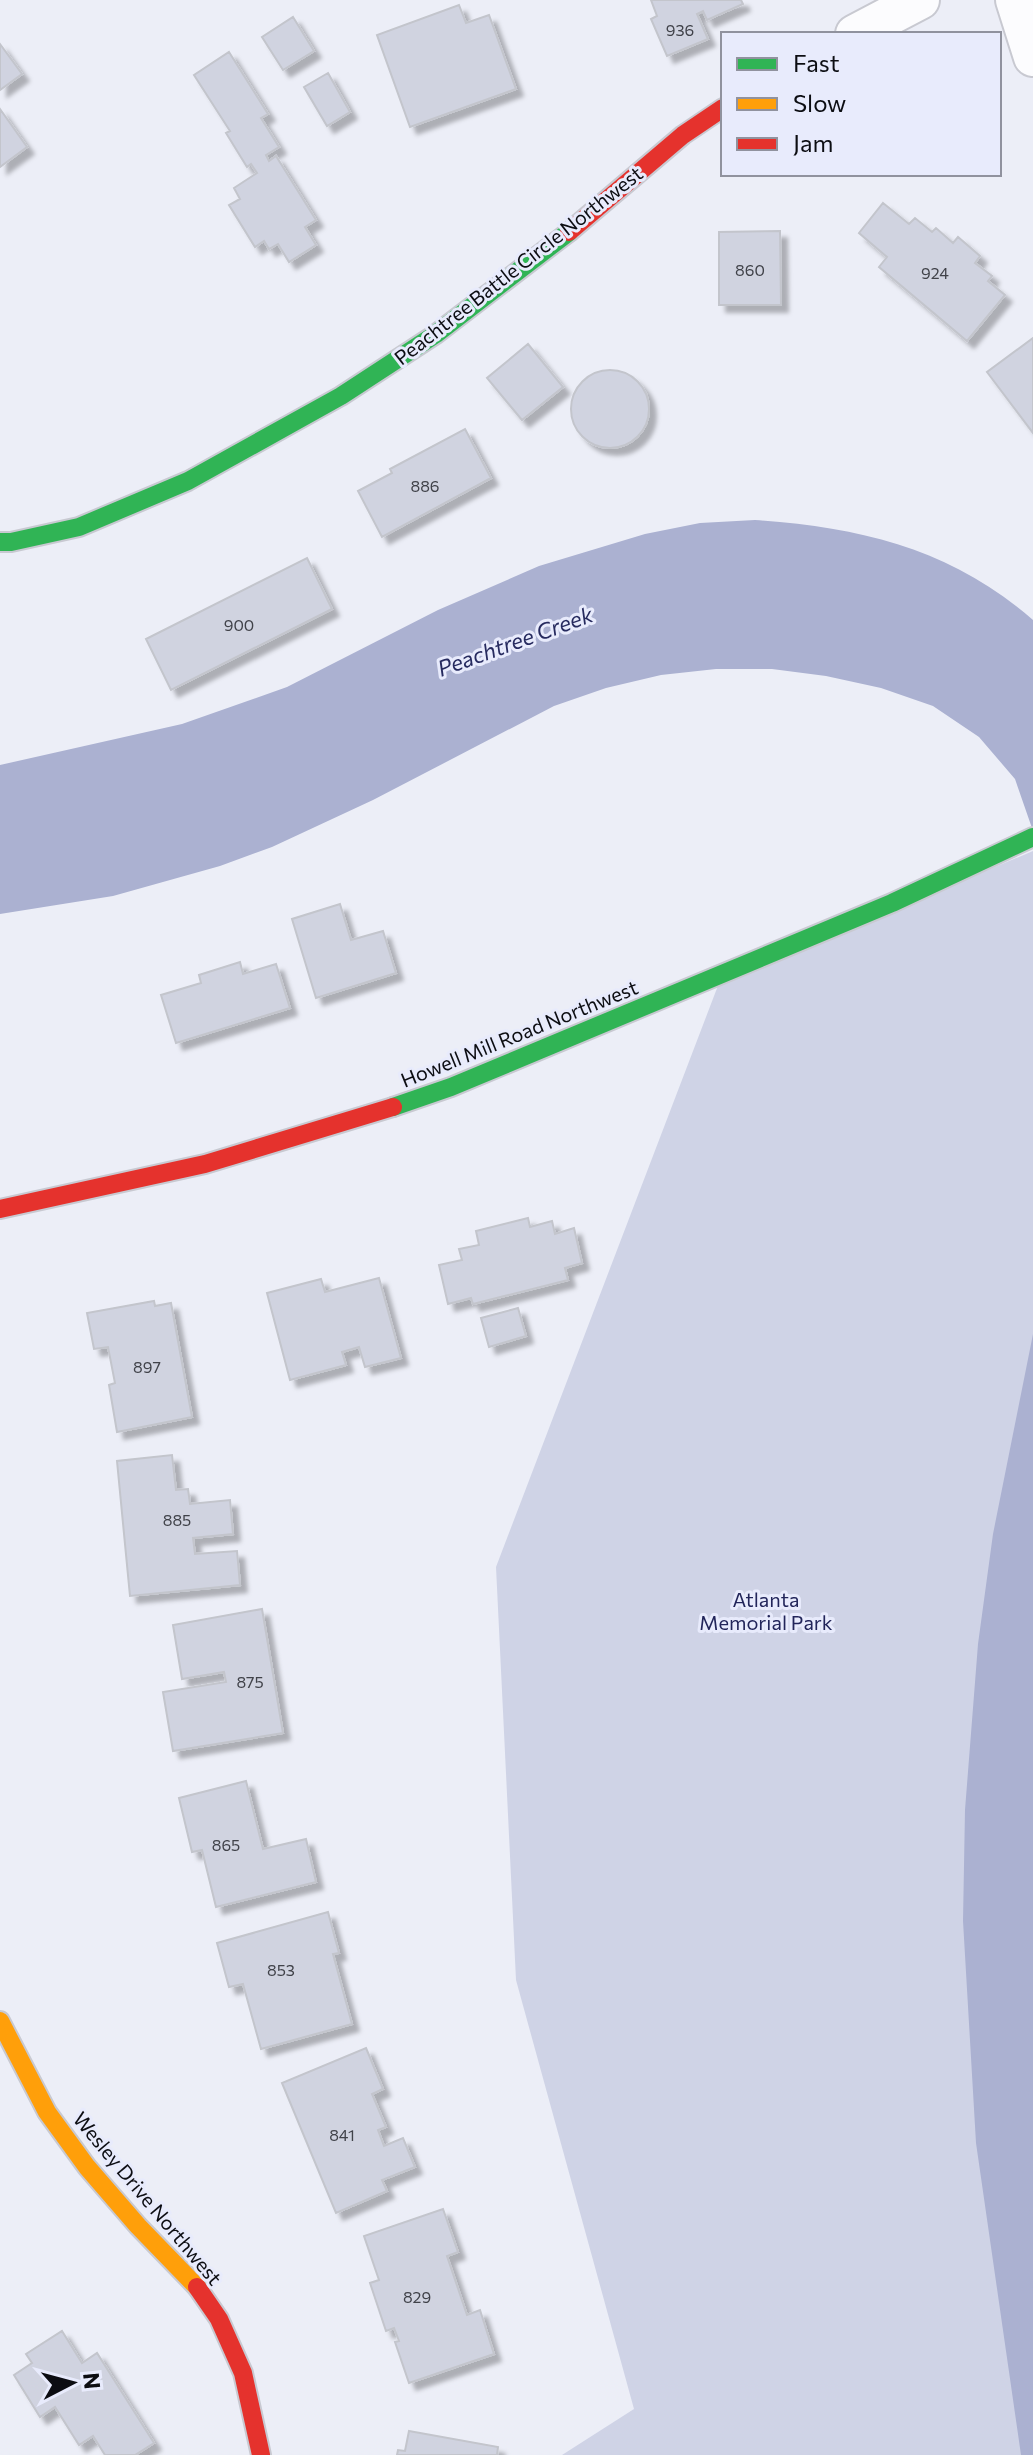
<svg xmlns="http://www.w3.org/2000/svg" width="1033" height="2455" viewBox="0 0 1033 2455" font-family="Commissioner,sans-serif">
	<style>
		.green { fill: #cfd3e6 }
		.water { fill: #abb1d1 }
		.building { fill: #d0d3e0; stroke: #c3c5cc; stroke-width: 2; filter: url(#shadow) }
		.lines { fill: none; stroke-linecap: round; stroke-linejoin: round }
		.street-casing { stroke: #c8c9d1; stroke-width: 42 }
		.fast-casing { stroke: #c8c9d1; stroke-width: 22 }
		.slow-casing { stroke: #c8c9d1; stroke-width: 22 }
		.jam-casing { stroke: #c8c9d1; stroke-width: 22 }
		.street { stroke: #fcfcfe; stroke-width: 38 }
		.fast { stroke: #30b455; stroke-width: 18 }
		.slow { stroke: #ff9f0a; stroke-width: 18 }
		.jam { stroke: #e5322d; stroke-width: 18 }
		.labels { text-anchor: middle; dominant-baseline: central; stroke-width: 6; stroke-linejoin: round; paint-order: stroke }
		.number-label { font-size: 16px; fill: #404249 }
		.street-label { font-size: 20px; fill: #0c0d12; stroke: #e8ebfc }
		.park-label { font-size: 20px; fill: #22255a; stroke: #e8ebfc }
		.water-label { font-size: 22px; font-style: italic; fill: #262a5f; stroke: #e8ebfc }
	</style>
	<defs>
		<filter id="shadow"><feDropShadow dx="7" dy="7" stdDeviation="2" flood-color="#0004"/></filter>
	</defs>
	<rect width="100%" height="100%" fill="#eceef7"/>
	<!-- green -->
	<path class="green" d="M1033 851V2455H562L634 2409 516 1980 496 1567 719 983Z"/>
	<!-- water -->
	<path class="water" d="M755 520C860 527 952 549 1033 620V831L1015 779 979 737 933 706 881 688 826 676 772 669H716L661 675 606 688 554 706 373 800 272 847 220 866 113 896 0 914V765L182 724 287 687 438 610 539 566 645 534 700 523Z
		M1033 1334V2455H1021L976 2143 963 1921 965 1810 978 1644 993 1534Z"/>
	<!-- building -->
	<path class="building" d="M651 0H741L743 4 707 20 703 11 697 14 708 39 667 56 651 19 657 16Z
		M459 5 466 23 489 15 516 89 410 127 377 35Z
		M293 17 314 51 283 70 262 37Z
		M0 44 22 74 0 90Z
		M229 52 268 114 261 118 279 147 266 155 269 161 276 156 316 220 305 227 316 245 289 262 278 244 269 249 264 241 255 247 229 205 240 199 234 188 257 173 251 164 247 167 226 133 230 131 194 75Z
		M328 73 350 112 327 126 304 87Z
		M0 109 27 147 0 167Z
		M883 203 909 224 915 218 932 232 936 228 953 243 958 237 980 256 975 263 992 276 988 281 1005 295 967 341 879 267 887 257 859 233Z
		M780 231 781 305H719V232Z
		M1033 338V433L987 372Z
		M528 344 563 387 522 420 487 378Z
		M571 409a39 39 0 1 1 78 0a39 39 0 1 1-78 0Z
		M465 429 491 478 382 537 358 491 392 473 390 469Z
		M307 558 332 609 171 690 146 639Z
		M340 904 351 940 383 931 396 973 316 998 292 919Z
		M240 962 243 974 276 964 290 1008 176 1043 161 995 201 983 199 975Z
		M528 1218 530 1227 552 1221 555 1234 574 1228 582 1263 565 1268 568 1280 473 1304 471 1298 448 1304 439 1265 462 1260 459 1249 479 1245 476 1231Z
		M379 1278 401 1358 365 1367 359 1347 342 1352 346 1365 290 1380 267 1293 321 1279 325 1292Z
		M154 1301 155 1306 171 1303 192 1417 117 1432 109 1385 115 1383 108 1347 94 1349 87 1313Z
		M518 1308 526 1336 489 1347 481 1318Z
		M172 1455 176 1490 188 1489 190 1504 230 1500 233 1534 193 1538 195 1554 237 1551 240 1585 130 1596 117 1461Z
		M262 1609 283 1733 173 1751 163 1692 226 1682 224 1672 182 1679 173 1625Z
		M246 1781 263 1849 306 1839 316 1882 216 1907 202 1850 192 1852 179 1798Z
		M328 1912 339 1953 333 1954 352 2024 261 2049 243 1984 229 1987 217 1943Z
		M366 2048 383 2089 372 2094 386 2127 378 2130 384 2146 403 2138 415 2167 382 2180 387 2191 336 2213 282 2083Z
		M443 2209 458 2252 447 2256 467 2315 480 2310 494 2354 409 2383 395 2342 399 2341 394 2328 386 2331 370 2283 379 2280 364 2236Z
		M62 2331 82 2363 97 2353 154 2443 135 2455H105L93 2436 79 2445 55 2407 40 2417 14 2375 32 2363 26 2354Z
		M409 2431 498 2447 497 2455H397L398 2450 405 2451Z"/>
	<g class="lines">
		<!-- street casing -->
		<g class="street-casing">
			<path id="street" d="M1015 0 1033 57
				M855 34 920 0"/>
		</g>
		<!-- fast casing -->
		<g class="fast-casing">
			<path id="fast" d="M0 542H11L79 527 188 481 341 396 436 334 569 232
				M393 1107 451 1087 892 903 1033 837"/>
		</g>
		<!-- slow casing -->
		<g class="slow-casing">
			<path id="slow" d="M0 2021 47 2112 87 2167 138 2226 197 2287"/>
		</g>
		<!-- jam casing -->
		<g class="jam-casing">
			<path id="jam" d="M569 232 683 135 723 108
				M0 1209 205 1164 393 1107
				M197 2287 219 2319 243 2373 261 2455"/>
		</g>
		<!-- street -->
		<use href="#street" class="street"/>
		<!-- fast -->
		<use href="#fast" class="fast"/>
		<!-- slow -->
		<use href="#slow" class="slow"/>
		<!-- jam -->
		<use href="#jam" class="jam"/>
	</g>
	<g class="labels">
		<!-- number labels -->
		<g class="number-label">
			<text x="680" y="29">936</text>
			<text x="750" y="269">860</text>
			<text x="935" y="272">924</text>
			<text x="425" y="485">886</text>
			<text x="239" y="624">900</text>
			<text x="147" y="1366">897</text>
			<text x="177" y="1519">885</text>
			<text x="250" y="1681">875</text>
			<text x="226" y="1844">865</text>
			<text x="281" y="1969">853</text>
			<text x="342" y="2134">841</text>
			<text x="417" y="2296">829</text>
		</g>
		<!-- street labels -->
		<g class="street-label">
			<text transform="translate(518 265) rotate(-38)">Peachtree Battle Circle Northwest</text>
			<text transform="translate(519 1033) rotate(-22)">Howell Mill Road Northwest</text>
			<text transform="translate(148 2198) rotate(50)">Wesley Drive Northwest</text>
		</g>
		<!-- park labels -->
		<g class="park-label">
			<text x="766" y="1599">Atlanta<tspan x="766" dy="23">Memorial Park</tspan></text>
		</g>
		<!-- water labels -->
		<g class="water-label">
			<text transform="translate(515 641) rotate(-20)">Peachtree Creek</text>
		</g>
	</g>
	<!-- legend -->
	<rect x="721" y="32" width="280" height="144" fill="#e8ebfc" stroke="#90929e" stroke-width="2"/>
	<rect x="737" y="58" width="40" height="12" fill="#30b455" stroke="#90929e" stroke-width="2"/>
	<text x="793" y="72" font-size="24" fill="#0c0d12">Fast</text>
	<rect x="737" y="98" width="40" height="12" fill="#ff9f0a" stroke="#90929e" stroke-width="2"/>
	<text x="793" y="112" font-size="24" fill="#0c0d12">Slow</text>
	<rect x="737" y="138" width="40" height="12" fill="#e5322d" stroke="#90929e" stroke-width="2"/>
	<text x="793" y="152" font-size="24" fill="#0c0d12">Jam</text>
	<!-- north arrow -->
	<g transform="translate(72 2383) rotate(84)" stroke="#e8ebfc" stroke-width="6" paint-order="stroke">
	<path d="M0-6L14 30L0 20L-14 30Z" fill="#0c0d12"/>
	<text y="-12" font-size="22" font-weight="bold" text-anchor="middle" fill="#0c0d12">N</text>
	</g>
</svg>
